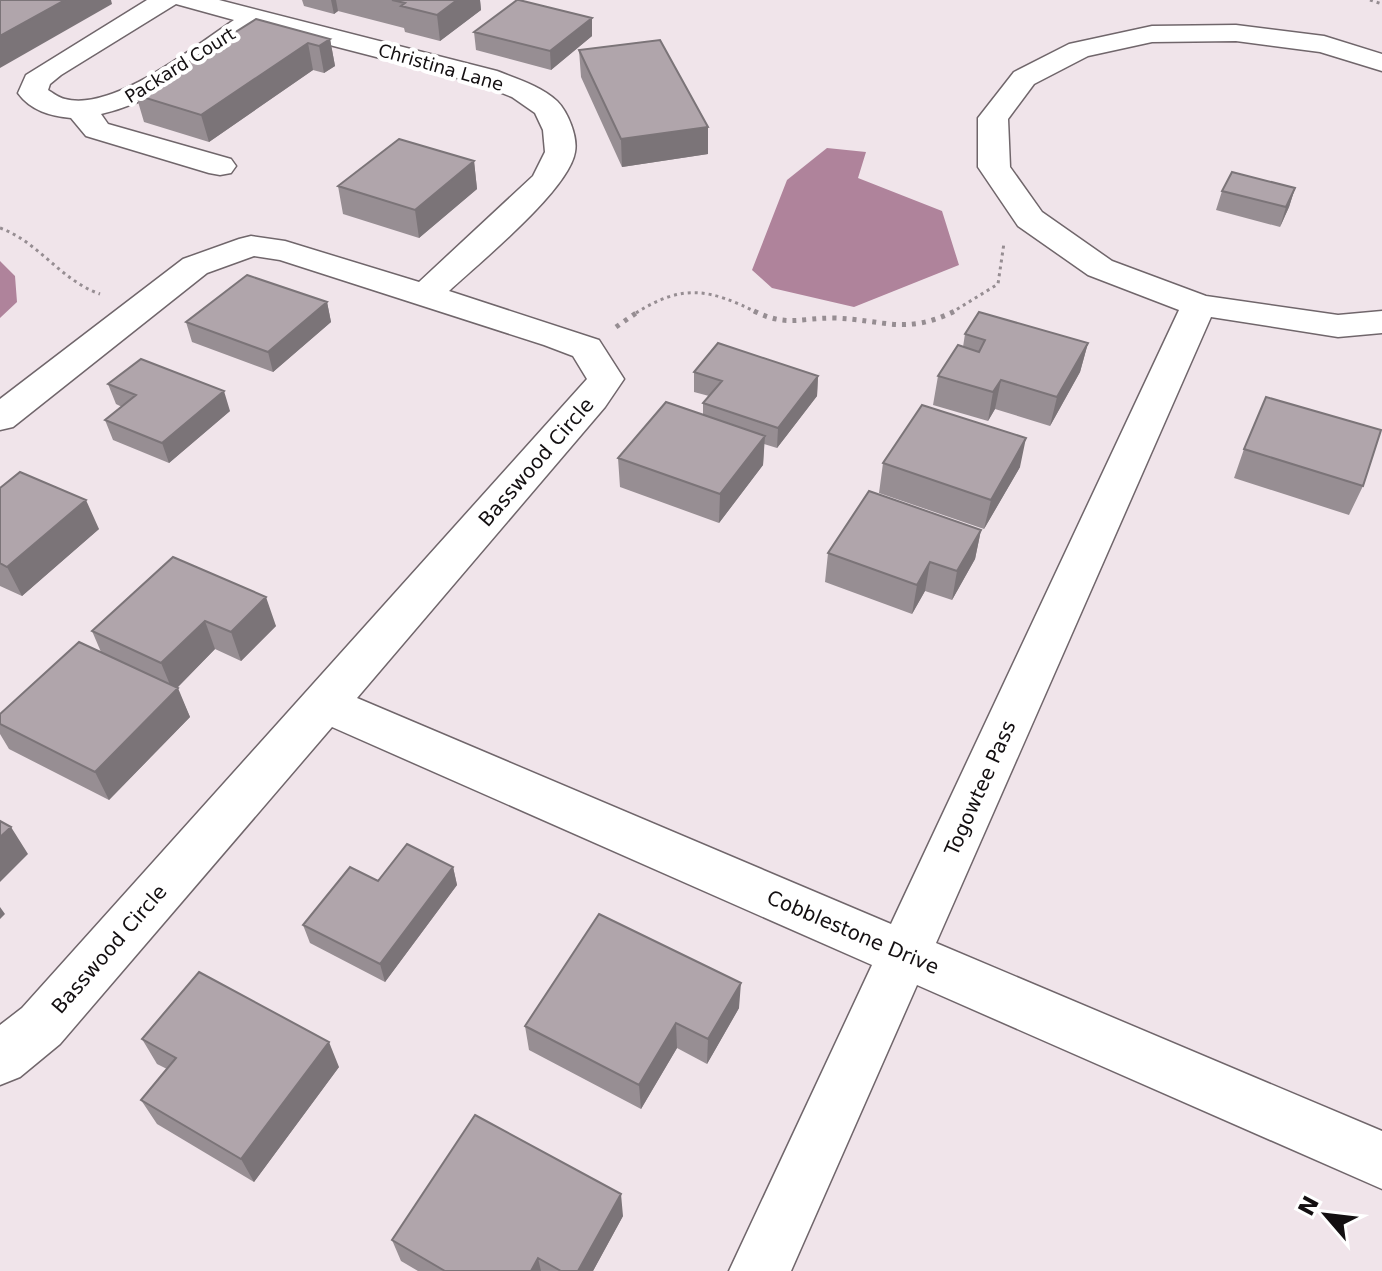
<svg xmlns="http://www.w3.org/2000/svg" width="1382" height="1271" viewBox="0 0 1382 1271" font-family="'DejaVu Sans',sans-serif">
	<style>
		.water { fill: #af839b }
		.lines { fill: none; stroke-linecap: round; stroke-linejoin: round }
		.minor-casing { stroke: #70666b; stroke-width: 3 }
		.path-far1 { stroke: #968d92; stroke-width: 3; stroke-dasharray: 3 4; stroke-linecap: butt }
		.path { stroke: #968d92; stroke-width: 5; stroke-dasharray: 4 6; stroke-linecap: butt }
		.minor { fill: #fff; fill-rule: evenodd }
		.wall { fill: #978e93 }
		.shaded-wall { fill: #7b7478 }
		.building { fill: #b0a5ab; stroke: #7b7478; stroke-width: 2 }
		.labels { text-anchor: middle; dominant-baseline: central; stroke-width: 8; stroke-linejoin: round; paint-order: stroke }
		.far-street-label { font-size: 18px; fill: #130f11; stroke: #fff }
		.street-label { font-size: 20px; fill: #130f11; stroke: #fff }
	</style>
	<rect width="100%" height="100%" fill="#f0e4ea"/>
	<!-- water -->
	<path class="water" d="M827 148 866 152 858 178 942 211 959 265 854 307 772 288 752 270 787 180Z
		M0 261 15 276 17 302 0 318Z"/>
	<g class="lines">
		<!-- minor casing -->
		<g class="minor-casing">
			<path id="minor" d="M147 0H219L497 71C517 79 541 86 557 101 568 112 578 137 575 152 569 190 479 263 449 291L599 340 624 379 605 407 357 698 891 924 1179 310 1088 275 1018 226 978 167V118L1014 72 1069 44 1152 26 1236 25 1324 36 1382 54V71L1320 52 1236 41 1152 42 1088 56 1034 84 1008 119 1010 167 1042 212 1112 261 1206 296 1338 315 1382 311V333L1338 337 1211 317 936 943 1382 1131V1189L917 985 791 1271H729L872 965 332 727 60 1044 20 1077 0 1085V1025L22 1008 587 379 573 356 544 345 280 260 254 256 207 273 13 427 0 430V399L183 259 239 239 251 236 285 241 419 282 533 176 545 152 543 130 535 113 512 97 477 83 260 27C210 61 161 100 101 114L108 124 231 159 236 166 231 173 220 175 209 173 86 136 71 118C51 116 31 111 18 93L26 75ZM176 4 234 20C195 46 113 112 65 99 59 98 53 93 48 90L50 84 61 75Z"/>
		</g>
		<!-- path-far1 -->
		<path class="path-far1" d="M1370 0 1382 4
			M0 228C39 242 60 280 100 294
			M636 313C683 283 710 289 758 313
			M951 313 998 284 1004 243"/>
		<!-- path -->
		<path class="path" d="M754 311C786 327 800 318 833 318 882 319 904 336 955 311
			M616 327 639 311"/>
		<!-- minor -->
		<use href="#minor" class="minor"/>
	</g>
	<!-- wall -->
	<path class="wall" d="M302 0H480L481 10 440 41 405 32 404 28 338 11 334 14 304 6Z
		M256 19 330 39 335 66 324 73 313 70 209 142 144 122 136 95Z
		M474 32 592 36 551 70 476 50Z
		M579 50 708 154 622 167 581 77Z
		M474 161 477 189 419 238 343 214 338 186Z
		M1295 188 1289 207 1280 227 1216 210 1222 191Z
		M327 302 331 322 273 372 192 342 186 322Z
		M965 334 1088 343 1080 372 1050 426 995 409 988 421 933 405 938 376 963 347Z
		M694 372 818 376 817 396 777 448 764 444 763 465 719 523 620 487 618 458 703 415V403L709 396 694 392Z
		M108 384 230 411 169 463 113 440 105 420 122 407 116 404Z
		M1244 449 1363 486 1349 515 1234 478Z
		M883 463 1020 467 984 529 879 493Z
		M0 488 99 529 22 596 0 586Z
		M981 530 975 559 952 600 925 591 912 614 825 582 828 553Z
		M173 557 276 626 241 661 215 649 177 688 190 717 109 800 9 749 0 734V714L101 652 92 631Z
		M453 867 457 885 385 982 310 943 303 925 378 881Z
		M739 1008 707 1064 677 1048 641 1109 529 1050 525 1026Z
		M142 1039 339 1067 254 1182 157 1124 141 1100 167 1069 157 1064Z
		M623 1216 593 1271H418L401 1261 392 1240Z"/>
	<!-- shaded-wall -->
	<path class="shaded-wall" d="M65 0H111L112 4 0 68V36Z
		M331 0H336L338 11 334 14Z
		M457 0H480L481 10 440 41 437 15Z
		M592 18V36L551 70 550 51Z
		M330 39 335 66 324 73 319 46Z
		M308 43 313 70 209 142 201 115Z
		M708 127V154L622 167 621 139Z
		M474 161 477 189 419 238 415 210Z
		M1295 188 1289 207 1280 227 1286 207Z
		M327 302 331 322 273 372 268 352Z
		M1088 343 1080 372 1050 426 1057 397Z
		M818 376 817 396 777 448 778 428Z
		M1001 380 995 409 988 421 993 392Z
		M224 391 230 411 169 463 162 443Z
		M765 436 763 465 719 523 720 494Z
		M1026 438 1020 467 984 529 991 500Z
		M86 500 99 529 22 596 7 567Z
		M981 530 975 559 952 600 957 571Z
		M930 562 925 591 912 614 917 585Z
		M266 597 276 626 241 661 231 632Z
		M205 621 215 649 173 692 161 663Z
		M178 688 190 717 109 800 95 772Z
		M11 827 28 854 0 882V837Z
		M453 867 457 885 385 982 380 964Z
		M0 907 5 914 0 919Z
		M741 983 739 1008 707 1064 708 1039Z
		M676 1023 677 1048 641 1109 639 1085Z
		M329 1042 339 1067 254 1182 241 1159Z
		M621 1194 623 1216 593 1271H578Z
		M538 1258 541 1271H531Z"/>
	<!-- building -->
	<path class="building" d="M0 0H65L0 36Z
		M392 0H457L437 15 401 6 405 3Z
		M517 0H519L592 18 550 51 474 32Z
		M256 19 330 39 319 46 308 43 201 115 136 95Z
		M660 40 708 127 621 139 579 50Z
		M399 139 474 161 415 210 338 186Z
		M1232 172 1295 188 1286 207 1222 191Z
		M247 275 327 302 268 352 186 322Z
		M979 312 1088 343 1057 397 1001 380 993 392 938 376 958 345 979 352 985 340 965 334Z
		M718 343 818 376 778 428 703 403 722 381 694 372Z
		M141 359 224 391 162 443 105 420 136 395 108 384Z
		M1266 397 1381 430 1363 486 1244 449Z
		M666 402 765 436 720 494 618 458Z
		M922 405 1026 438 991 500 883 463Z
		M20 472 86 500 7 567 0 563V488Z
		M869 491 981 530 957 571 930 562 917 585 828 553Z
		M173 557 266 597 231 632 205 621 161 663 92 631Z
		M79 642 178 688 95 772 0 724V714Z
		M0 821 11 827 0 837Z
		M407 844 453 867 380 964 303 925 350 867 378 881Z
		M599 914 741 983 708 1039 676 1023 639 1085 525 1026Z
		M199 972 329 1042 241 1159 141 1100 176 1058 142 1039Z
		M475 1115 621 1194 578 1271H561L538 1258 531 1271H445L392 1240Z"/>
	<g class="labels">
		<!-- far-street labels -->
		<g class="far-street-label">
			<text transform="translate(180 65) rotate(-32)">Packard Court</text>
			<text transform="translate(441 67) rotate(16)">Christina Lane</text>
		</g>
		<!-- street labels -->
		<g class="street-label">
			<text transform="translate(536 462) rotate(-49)">Basswood Circle</text>
			<text transform="translate(980 788) rotate(-66)">Togowtee Pass</text>
			<text transform="translate(853 932) rotate(23)">Cobblestone Drive</text>
			<text transform="translate(109 949) rotate(-49)">Basswood Circle</text>
		</g>
	</g>
	<!-- north arrow -->
	<g transform="translate(1326 1215) rotate(298)" stroke="#ffffff" stroke-width="6" paint-order="stroke">
	<path d="M0-6L14 30L0 20L-14 30Z" fill="#130f11"/>
	<text y="-12" font-size="22" font-weight="bold" text-anchor="middle" fill="#130f11">N</text>
	</g>
</svg>
